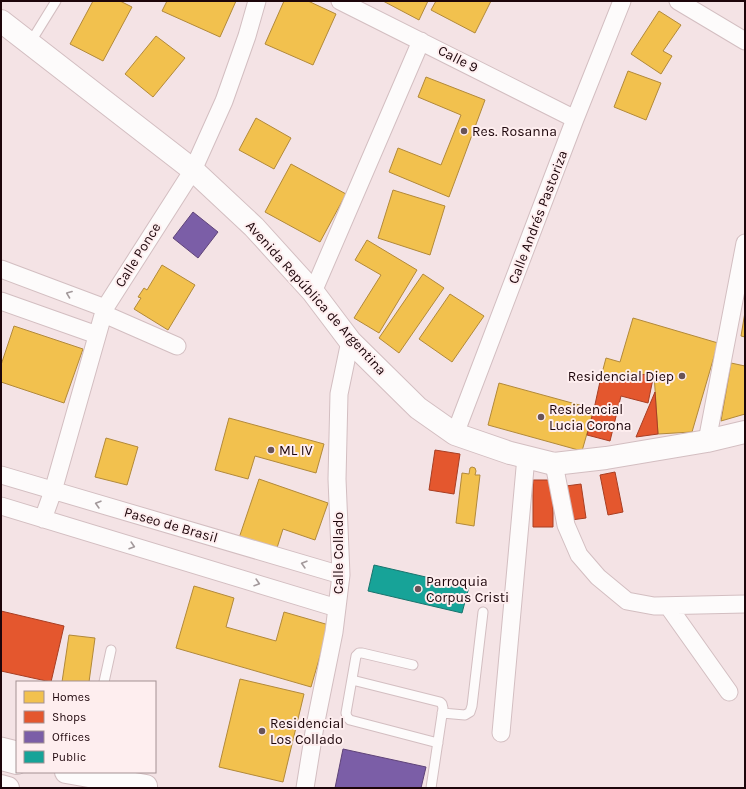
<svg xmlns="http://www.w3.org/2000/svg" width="746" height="789" viewBox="0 0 746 789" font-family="Karla,sans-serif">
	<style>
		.homes { fill: #f2c14e; stroke: #b2893a }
		.shops { fill: #e4572e; stroke: #a83e23 }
		.offices { fill: #7b5ea7; stroke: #5f4378 }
		.public { fill: #17a398; stroke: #19746d }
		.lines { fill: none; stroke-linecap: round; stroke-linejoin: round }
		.lane-casing { stroke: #d3bec1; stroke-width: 11 }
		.street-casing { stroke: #d3bec1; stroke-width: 19 }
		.secondary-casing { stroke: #d3bec1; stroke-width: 24 }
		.primary-casing { stroke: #d3bec1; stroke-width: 24 }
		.highway-casing { stroke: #d3bec1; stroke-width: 24 }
		.lane { stroke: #fdfbfb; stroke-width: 9 }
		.street { stroke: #fdfbfb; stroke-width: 17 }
		.secondary { stroke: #fdfbfb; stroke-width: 22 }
		.primary { stroke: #fdfbfb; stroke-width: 22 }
		.highway { stroke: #fdfbfb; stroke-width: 22 }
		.oneway { stroke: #a3999b }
		.poi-dot { fill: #685357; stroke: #feeeef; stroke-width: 1.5 }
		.labels { text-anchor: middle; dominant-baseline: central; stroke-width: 4; stroke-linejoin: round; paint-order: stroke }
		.street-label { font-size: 14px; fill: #1d050a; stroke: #feeeef }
		.poi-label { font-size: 14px; fill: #1d050a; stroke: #feeeef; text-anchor: start }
	</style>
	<rect width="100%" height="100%" fill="#f4e3e5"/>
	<!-- homes -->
	<path class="homes" d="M93 1H120L132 7 103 61 70 44Z
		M167 1H236L220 37 162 11Z
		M284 1H308L336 14 313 65 265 44Z
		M383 1H428L419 20Z
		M436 1H491L475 33 431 10Z
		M659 11 681 25 663 51 672 56 661 74 631 54Z
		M156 36 185 58 153 97 125 74Z
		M628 71 661 83 646 120 614 107Z
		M426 77 485 100 449 197 389 172 398 148 441 165 461 115 418 97Z
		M256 118 291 138 274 169 239 150Z
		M291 164 346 194 320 242 265 212Z
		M393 190 445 206 430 255 378 238Z
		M367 240 417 270 379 333 354 318 381 275 355 260Z
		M162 265 195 285 168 330 134 309 141 298 138 297 144 288 147 290Z
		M423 274 444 288 399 353 379 338Z
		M450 294 484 316 452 362 419 339Z
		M745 312V337L741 336Z
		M633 318 718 343 692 432 658 434 654 374 601 377 606 358 620 362Z
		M14 326 83 349 64 403 1 382V365Z
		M731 363 745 366V414L721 421Z
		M499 383 594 409 582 451 488 425Z
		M229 418 324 444 316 473 255 456 248 479 215 470Z
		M106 438 138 447 127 485 95 477Z
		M472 467 475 468 476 471 475 475H480L474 526 456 523 462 473 469 474 470 468Z
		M259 479 328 503 315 540 283 529 276 551 239 538Z
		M194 586 234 598 226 627 276 641 284 612 329 625 311 687 176 648Z
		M69 635 95 638 89 682H62Z
		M240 679 304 694 283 782 219 767Z"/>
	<!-- shops -->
	<path class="shops" d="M654 374 648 403 621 396 610 441 587 435 594 409 601 377Z
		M655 392 658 434 636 437Z
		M435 450 460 454 454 494 429 490Z
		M615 472 623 512 608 515 600 475Z
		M533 480H553V527H533Z
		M581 484 586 518 571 520 566 486Z
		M1 611 64 626 51 682 1 671Z"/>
	<!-- offices -->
	<path class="offices" d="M193 212 218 232 198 258 173 238Z
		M343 749 426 767 421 788H335Z"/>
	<!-- public -->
	<path class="public" d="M374 565 469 587 462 613 368 591Z"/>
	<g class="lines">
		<!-- lane casing -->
		<g class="lane-casing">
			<path id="lane" d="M30 43 56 1
				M413 665 362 653H359L356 656 346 713 347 717 350 720 438 743
				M352 680 440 702 442 704 443 708 431 788
				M104 682 111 650
				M442 713 465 715 470 712 472 706 483 612"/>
		</g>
		<!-- street casing -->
		<g class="street-casing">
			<path id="street" d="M340 1 575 119
				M678 1 745 41
				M1 269 105 308
				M313 292 421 41
				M1 301 97 335
				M104 314 177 346
				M455 434 575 119 622 1
				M707 441 745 243
				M554 464 566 525 579 555 598 577 627 601 654 606 745 604
				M1 475 341 575
				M1 506 337 608
				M43 519 53 491 105 308 193 170 224 101 247 36 257 1
				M668 606 729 692
				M501 733 526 457
				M1 746 17 750
				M305 788 315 726 334 632 341 575 337 479 339 394 350 341"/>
		</g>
		<!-- secondary casing -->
		<g class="secondary-casing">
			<path id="secondary" d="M1 21 193 170 254 227 313 292 350 341 418 408 455 434 510 453 554 464 606 458 707 441 745 432"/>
		</g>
		<!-- primary casing -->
		<g class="primary-casing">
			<path id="primary" d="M1 759 17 763
				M66 772 146 786"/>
		</g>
		<!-- highway casing -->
		<g class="highway-casing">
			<path id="highway" d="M1 786 8 788"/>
		</g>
		<!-- lane -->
		<use href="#lane" class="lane"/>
		<!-- street -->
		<use href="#street" class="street"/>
		<!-- secondary -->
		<use href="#secondary" class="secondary"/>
		<!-- primary -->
		<use href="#primary" class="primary"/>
		<!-- highway -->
		<use href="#highway" class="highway"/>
	</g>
	<!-- one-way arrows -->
	<defs><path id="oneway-chevron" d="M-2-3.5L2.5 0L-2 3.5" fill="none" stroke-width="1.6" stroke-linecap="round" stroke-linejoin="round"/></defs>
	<g class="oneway">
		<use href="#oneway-chevron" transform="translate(69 294) rotate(-159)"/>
		<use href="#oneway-chevron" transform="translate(98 504) rotate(-164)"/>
		<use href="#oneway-chevron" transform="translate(132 546) rotate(17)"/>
		<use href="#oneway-chevron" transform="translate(304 564) rotate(-164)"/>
		<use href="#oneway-chevron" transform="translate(257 583) rotate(17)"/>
	</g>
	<!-- markers -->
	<g class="poi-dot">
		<circle cx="464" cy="131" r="4"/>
		<circle cx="682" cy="376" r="4"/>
		<circle cx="541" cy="417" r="4"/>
		<circle cx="271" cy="450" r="4"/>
		<circle cx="418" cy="589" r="4"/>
		<circle cx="262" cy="731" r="4"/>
	</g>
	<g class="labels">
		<!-- street labels -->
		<g class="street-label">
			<text transform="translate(458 59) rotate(27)">Calle 9</text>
			<text transform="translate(538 217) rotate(-69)">Calle Andrés Pastoriza</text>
			<text transform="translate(138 255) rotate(-58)">Calle Ponce</text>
			<text transform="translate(316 298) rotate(48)">Avenida República de Argentina</text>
			<text transform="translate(171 525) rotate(16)">Paseo de Brasil</text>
			<text transform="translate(338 553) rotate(-90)">Calle Collado</text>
		</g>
		<!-- poi labels -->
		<g class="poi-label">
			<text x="472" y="131">Res. Rosanna</text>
			<text x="674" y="376" text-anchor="end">Residencial Diep</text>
			<text x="549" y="409">Residencial<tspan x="549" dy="16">Lucia Corona</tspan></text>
			<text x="279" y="450">ML IV</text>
			<text x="426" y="581">Parroquia<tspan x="426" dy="16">Corpus Cristi</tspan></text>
			<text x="270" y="723">Residencial<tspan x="270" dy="16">Los Collado</tspan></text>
		</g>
	</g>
	<!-- border -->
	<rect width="746" height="789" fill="none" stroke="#1d050a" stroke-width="4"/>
	<!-- legend -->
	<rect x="16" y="681" width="140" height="92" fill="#feeeef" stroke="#a49193"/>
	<rect x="24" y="691" width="20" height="12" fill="#f2c14e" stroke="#a49193"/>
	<text x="52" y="701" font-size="12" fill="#1d050a">Homes</text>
	<rect x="24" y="711" width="20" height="12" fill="#e4572e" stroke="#a49193"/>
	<text x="52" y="721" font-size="12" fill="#1d050a">Shops</text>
	<rect x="24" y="731" width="20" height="12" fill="#7b5ea7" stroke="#a49193"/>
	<text x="52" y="741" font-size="12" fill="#1d050a">Offices</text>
	<rect x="24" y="751" width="20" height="12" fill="#17a398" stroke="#a49193"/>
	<text x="52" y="761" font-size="12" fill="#1d050a">Public</text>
</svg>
